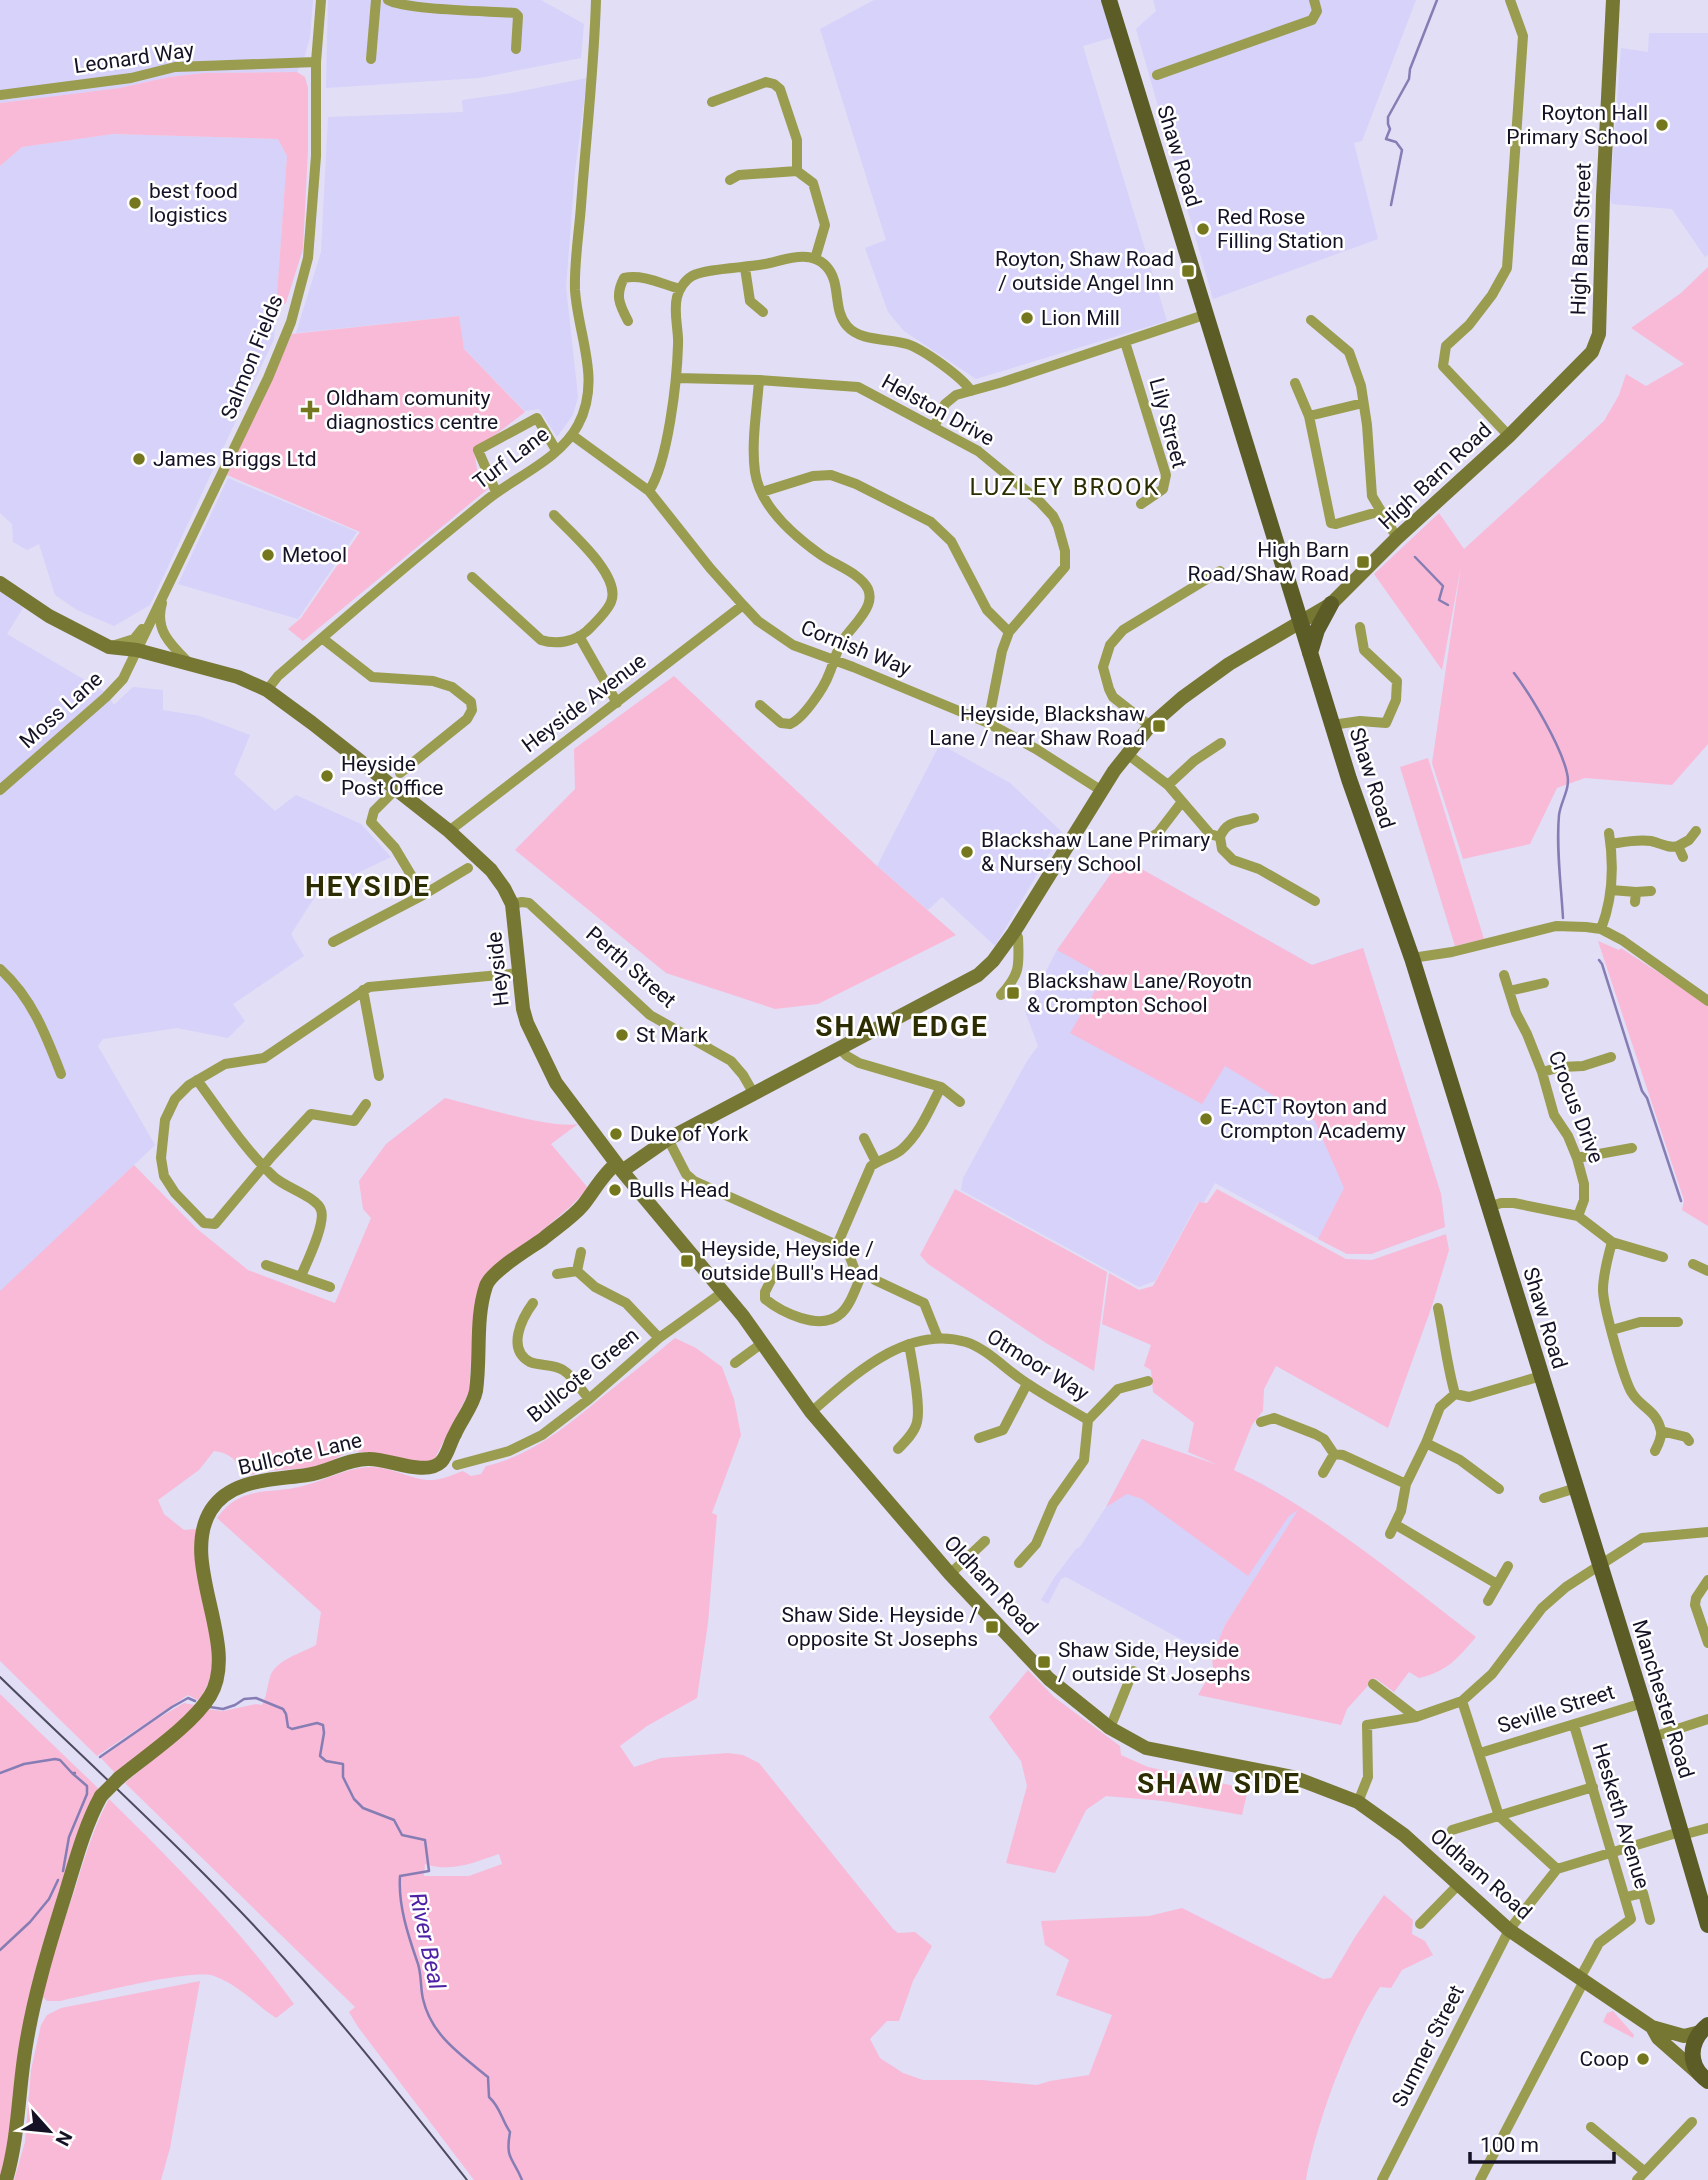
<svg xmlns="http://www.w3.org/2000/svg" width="1708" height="2180" viewBox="0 0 1708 2180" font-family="Roboto,sans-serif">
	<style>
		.built { fill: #d6d2f9 }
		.green { fill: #f9bad7; fill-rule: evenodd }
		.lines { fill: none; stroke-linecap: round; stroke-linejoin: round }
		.stream { stroke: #857db4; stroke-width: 2.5 }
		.street { stroke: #9a9c4f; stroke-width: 10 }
		.secondary { stroke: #767732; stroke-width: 14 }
		.primary { stroke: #5c5d26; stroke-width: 16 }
		.tram { stroke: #4d495f; stroke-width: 2 }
		.secondary-bridge { stroke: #767732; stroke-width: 14 }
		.poi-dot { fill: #75771e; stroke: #fff; stroke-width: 2.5 }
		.labels { text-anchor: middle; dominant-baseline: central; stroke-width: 5; stroke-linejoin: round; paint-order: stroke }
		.street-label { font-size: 21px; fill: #161226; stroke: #fff }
		.poi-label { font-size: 21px; fill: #161226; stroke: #fff; text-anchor: start }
		.water-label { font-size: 23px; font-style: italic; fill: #4e20a6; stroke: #fff }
		.quarter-label { font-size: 24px; letter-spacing: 2px; fill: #2d2d03; stroke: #fff }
		.district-label { font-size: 28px; font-weight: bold; letter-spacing: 2px; fill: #2d2d03; stroke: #fff }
	</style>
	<rect width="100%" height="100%" fill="#e1def6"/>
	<!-- built -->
	<path class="built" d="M0 0H313L310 37 304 59 297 72 204 73 169 77 119 88 0 103Z
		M328 0H541L584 24 581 58 479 78 326 88Z
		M874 0H1102L1114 37 1083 46 1167 321 976 379 904 331 888 312 865 248 886 240 820 29Z
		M1153 0H1416L1362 141 1354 143 1378 239 1213 299 1136 29 1156 11Z
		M1649 33H1708V255L1705 257 1672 209 1612 204 1610 198 1621 48 1648 52Z
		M587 78 575 171 566 287 578 397 573 415 557 437 539 409 525 411 464 349 458 316 296 333 321 252 328 117 463 112 462 100 512 93Z
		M113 134 278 139 287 156 274 339 150 605 114 626 77 610 55 595 39 544 27 550 13 542 12 524 0 513V166L22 147Z
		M228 478 357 532 298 619 178 584Z
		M0 591 23 608 7 634 105 692 114 705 133 687 163 690V710L200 716 250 735 234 774 275 811 296 795 361 824 391 857 318 892 291 934 304 956 233 1004 245 1021 228 1038 177 1028 103 1039 98 1046 155 1145 0 1292Z
		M940 744 1010 783 1062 832 995 946 942 897 928 910 877 866Z
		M1122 858 1312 965 1363 948 1441 1194 1445 1227 1371 1254H1347L1215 1183 1204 1202H1198L1155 1281 1139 1287 961 1190 963 1178 1027 1061 1038 1046 1025 1011 1057 950Z
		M1142 1439 1261 1483 1300 1507 1225 1625 1212 1656 1066 1577 1061 1579 1048 1604 1041 1600 1054 1578 1076 1549 1080 1547 1106 1507Z"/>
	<!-- green -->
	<path class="green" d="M297 72 305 77 308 88V150L303 249 286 303 276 309 287 156 278 139 113 134 22 147 0 166V103L119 88 169 77 204 73Z
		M1708 267V744L1672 785 1585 778 1557 788 1530 844 1463 859 1432 763 1461 566 1442 670 1374 574 1439 513 1464 549 1604 421 1619 395 1626 374 1646 386 1684 364 1631 328 1681 293Z
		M459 316 464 349 525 412 474 451 477 469 489 488 303 641 288 629 301 618 360 532 227 475 292 334Z
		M674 676 877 866 956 935 818 1004 775 1009 666 973 515 850 575 789 574 749Z
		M1428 758 1484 939 1455 946 1400 767Z
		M1122 858 1312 965 1363 948 1441 1194 1445 1227 1371 1254H1347L1318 1239 1344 1188 1315 1121 1225 1066 1202 1104 1070 1033 1104 976 1057 950Z
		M1598 941 1619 950 1621 948 1708 1005V1226L1682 1210 1684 1200Z
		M445 1098C474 1105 551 1129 578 1124L551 1144 588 1188 571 1206 503 1264 474 1312 469 1392 435 1458 427 1462H418L351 1450 320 1467 267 1471 245 1476C238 1462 231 1453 214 1451L199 1470 158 1500 164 1514 184 1530 196 1529 212 1637 213 1672 200 1701 188 1695 97 1756 0 1661V1291L134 1165 196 1228 248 1270 335 1303 371 1218 363 1209 359 1181 386 1144Z
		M955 1189 1107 1272 1094 1371 1046 1343 928 1264 920 1255Z
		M1217 1189 1346 1259 1372 1260 1446 1234 1449 1250 1432 1306 1388 1428 1276 1366 1264 1389 1263 1411 1252 1425 1234 1470C1322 1512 1399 1578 1476 1637 1457 1659 1448 1671 1419 1678L1409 1672 1394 1692 1375 1678 1347 1709 1341 1725 1198 1695 1213 1669 1212 1656 1225 1625 1298 1510 1289 1516 1248 1576 1142 1499 1127 1494 1106 1507 1142 1439 1218 1465 1188 1452 1194 1423 1153 1392 1151 1370 1144 1366 1151 1345 1102 1324 1109 1273 1139 1290 1153 1286 1199 1202 1207 1203Z
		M675 1338 696 1348 722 1367 734 1399 741 1435 712 1513 717 1515 708 1623 697 1698 647 1726 620 1746 634 1767 661 1758 728 1753 743 1755 759 1763 893 1929 898 1933 915 1932 932 1946 913 1981 899 2021H887L870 2039 880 2058 903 2073 923 2080H982L1037 2085 1050 2081 1089 2075 1112 2015 1056 1995 1069 1960 1045 1945 1041 1921 1149 1916 1182 1908 1323 1979 1331 1978 1355 1937 1384 1895 1413 1920 1412 1934 1425 1941 1433 1955 1402 1970 1391 1988 1380 1987C1349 2035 1316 2123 1306 2180H474L358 2027 349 2012 355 2007 125 1783 188 1730 206 1709 223 1711 256 1704 262 1705C267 1695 267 1687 270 1677 275 1660 302 1653 316 1645L321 1612 217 1518C242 1484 269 1495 303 1486 326 1480 346 1468 370 1467 390 1466 414 1481 432 1480 442 1480 454 1474 463 1471L471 1476 481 1474 486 1466C532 1455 566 1427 602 1397 626 1378 651 1358 675 1338ZM499 1854 502 1864 469 1876H424L425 1864C451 1873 475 1862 499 1854Z
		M1028 1670 1054 1697 1120 1746 1121 1755 1148 1767 1248 1789 1242 1815 1163 1801 1106 1796 1086 1810 1055 1873 1006 1863 1027 1786 1021 1761 989 1717Z
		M0 1694 99 1789 67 1875 0 2180Z
		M184 1703 195 1705 188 1714 116 1774 101 1758 152 1722Z
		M109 1799C175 1864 240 1929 294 2004L276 2018C255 2004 239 1985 214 1976 193 1968 88 1995 60 2001H47L43 1997C50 1961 62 1926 74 1892 84 1860 93 1828 109 1799Z
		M200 1981 170 2148 161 2180H14L25 2142 31 2070 41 2025 47 2015 61 2008Z
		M1613 2011 1634 2035 1633 2038 1603 2022 1607 2013Z"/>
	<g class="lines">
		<!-- stream -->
		<path class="stream" d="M1391 205 1402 150 1396 142 1386 139 1390 129 1388 124V117L1409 79 1410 69 1437 0
			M1415 557 1443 586 1439 600 1448 605
			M1514 673C1531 695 1561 746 1567 773 1571 789 1561 800 1559 815 1556 848 1561 884 1563 918
			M1599 960 1602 964 1642 1091 1647 1098 1681 1201
			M210 1707 223 1709 235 1705 244 1699 256 1698 283 1709 286 1714 288 1727 292 1729 317 1723 323 1725 324 1733 320 1756 326 1761 343 1764V1777L354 1799 363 1808 394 1820 402 1835 425 1840 429 1871 400 1876C398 1905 408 1935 417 1961 422 1973 420 1987 423 1999 431 2035 461 2055 488 2077L489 2097C501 2108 501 2119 510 2132 505 2160 513 2157 522 2180
			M100 1757 172 1707 188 1698 195 1701
			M0 1773 24 1764 55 1759 60 1760 72 1773H75
			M63 1871 69 1837 87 1794V1786L72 1773
			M0 1950 30 1922 49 1899 58 1880"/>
		<!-- street -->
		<path class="street" d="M388 0C405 10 489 11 515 13L518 16 516 49
			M371 59 376 0
			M1157 75 1312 20 1317 11 1314 0
			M0 95 131 78 175 67 316 62
			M712 102 766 82 774 84 780 89 797 140V171L813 183 825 225 815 259
			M730 180 739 175 797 171
			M745 268 750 301 763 312
			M1311 320 1349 352 1361 386 1367 425 1372 496 1397 538
			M628 321C619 304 615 295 624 278 643 274 662 284 680 289
			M1125 342 1166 475 1163 489 1141 504
			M677 378 759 380 858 387 978 451 1040 502 1053 516 1058 526 1065 551V567L1009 632 1002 651 988 723
			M759 380C757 410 751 443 755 472 760 506 794 536 821 555 835 565 860 573 868 589 870 594 870 600 868 605 863 618 851 628 843 640 836 651 834 663 829 674 824 688 803 719 790 724L781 723 760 705
			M1295 383 1309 416
			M1363 403 1309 416 1331 523 1336 524 1381 511
			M934 427 945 404 956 395 1003 382 1207 314
			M572 435 649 491 710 568 743 605 758 621 793 645 853 667 988 723 1036 749 1102 791
			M1509 436 1443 366 1446 346 1469 325 1492 295 1507 268 1523 36 1510 0
			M649 491C668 462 677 381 678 345 679 330 673 313 677 297 679 289 685 280 692 276 707 268 746 268 765 264 785 260 810 249 826 266 842 283 832 309 847 326 861 342 888 338 907 344 923 349 962 377 971 391
			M496 492 478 450 537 418 556 450
			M762 492 813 476 831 475 856 484 931 522 951 541 987 610 1009 632
			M472 577 541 640C556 645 574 642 587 631 594 624 607 612 611 602 622 576 571 533 554 515
			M162 603C154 630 171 645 189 663
			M579 636 617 703
			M322 638 372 677 433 681 452 687 471 702 472 710 467 719 400 773
			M112 646 134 639 142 629
			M267 690 278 676C347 616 417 556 488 499 517 476 560 459 578 425 602 380 578 336 575 290 574 263 579 233 581 206 586 137 594 69 596 0
			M1332 725 1360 721 1386 723 1396 700 1397 681 1364 650 1360 627
			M1150 726 1113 697 1109 689 1103 667 1110 645 1123 630 1220 571
			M1126 753 1168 785 1210 834 1220 837
			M1168 785 1194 761 1221 743
			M396 789 374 811 371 822 395 848 423 895
			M0 790 106 697 123 679 268 378 291 322 308 258 316 156V62L321 0
			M449 831 743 605
			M1220 837 1222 849 1233 860 1259 869 1315 901
			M1220 837C1227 820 1238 823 1254 818
			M1149 838 1158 833 1181 803
			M1611 844C1624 842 1637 839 1651 841 1661 843 1668 849 1678 846
			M1683 857 1678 846 1689 840 1696 831
			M1611 890 1636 892 1635 902
			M1636 892 1651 891
			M512 904 522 902 529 903 650 1015 731 1061 743 1075 754 1094
			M1601 929C1613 898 1614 865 1609 833
			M333 942 423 895 468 868
			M1412 958 1452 952 1556 926 1586 927 1601 929 1622 940 1708 1001
			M0 969C32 998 46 1035 61 1074
			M1504 975 1516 1013 1527 1034 1542 1072 1554 1115 1568 1136 1577 1158 1584 1184V1200L1578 1216
			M363 990 379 1076
			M1509 991 1544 983
			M1001 995C1021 973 1019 965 1018 937L1014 932
			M839 1048 847 1056 859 1063 941 1087
			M1542 1072 1561 1067 1583 1066 1611 1057
			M197 1080C221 1112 244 1149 274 1177 286 1188 317 1197 321 1210 326 1223 307 1262 301 1276
			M366 1104 354 1121 311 1114 272 1156 215 1224 204 1223 175 1193 164 1176 161 1158 165 1120 175 1099 189 1085 225 1064 264 1058 369 987 520 973
			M864 1138 876 1162
			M668 1139 686 1174 694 1181 837 1245 848 1252 859 1281C854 1292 849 1308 839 1315 819 1331 781 1312 765 1299V1292L777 1268
			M1577 1158 1632 1148
			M1489 1207 1501 1203H1514L1578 1216 1612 1242 1663 1257
			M1612 1242C1608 1257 1603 1274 1603 1290 1603 1305 1624 1381 1632 1393 1641 1408 1657 1410 1661 1431 1662 1438 1658 1445 1655 1451
			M837 1245 871 1166C881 1159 892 1157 901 1150 920 1134 930 1108 941 1087L960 1102
			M581 1252 577 1271 595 1287 626 1303 659 1338
			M1693 1264 1708 1271
			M266 1265 330 1287
			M557 1274 577 1271
			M875 1280 924 1303 938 1338
			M533 1303C522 1318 506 1349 530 1362 540 1366 554 1364 563 1370 573 1376 582 1391 589 1399
			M1438 1308C1444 1337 1447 1366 1455 1394
			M1612 1330 1640 1322H1678
			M735 1363 761 1344
			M811 1412C852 1377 906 1324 966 1342 988 1349 1008 1372 1028 1384 1047 1397 1068 1408 1088 1420L1084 1460 1053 1504 1036 1544 1019 1563
			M1088 1420 1118 1389 1148 1381
			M1261 1422 1274 1418 1315 1434 1324 1439 1334 1454 1343 1455 1406 1484
			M1661 1431 1686 1437 1689 1441
			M979 1438 1003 1430 1027 1384
			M1426 1443 1460 1460 1499 1489
			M898 1449C905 1442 915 1432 917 1422 921 1406 912 1362 909 1344
			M457 1465 509 1451 542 1435 589 1399 659 1338 723 1292
			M1323 1473 1334 1454
			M1544 1498 1576 1488
			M1396 1525 1497 1584
			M1390 1534 1401 1511 1406 1484 1426 1443 1440 1407 1455 1394 1469 1397 1541 1376
			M950 1574 985 1541
			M1708 1580 1696 1598 1695 1605 1708 1643
			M1488 1601 1508 1566
			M1373 1684 1416 1717
			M1462 1701 1499 1816 1557 1869
			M1574 1725 1631 1919 1599 1943 1580 1978
			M1110 1728 1133 1671
			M1653 1737 1708 1719
			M1480 1753 1643 1703
			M1358 1802 1368 1777 1367 1725 1416 1717 1462 1701 1492 1674 1542 1608 1566 1587 1642 1538 1708 1532
			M1452 1830 1593 1787
			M1682 1835 1708 1828
			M1626 1897 1643 1893 1650 1920
			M1420 1924 1458 1885
			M1591 2127 1644 2171
			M1382 2180 1509 1930 1557 1869 1673 1834
			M1480 2180 1584 1981
			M1637 2180 1692 2122"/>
		<!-- secondary -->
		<path class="secondary" d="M0 583 49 616 109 647 137 650 238 677 267 690 312 723 449 831 491 870 504 888 512 904 523 1009 527 1023 556 1083 622 1171 743 1316 811 1412 950 1574 1049 1679 1110 1728 1146 1748 1293 1777 1358 1802 1404 1835 1509 1930 1652 2027 1684 2036 1700 2032
			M622 1171 668 1139 978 975 993 961 1014 932 1114 771 1150 726 1182 698 1229 664 1331 604 1397 538 1509 436 1592 352 1599 334 1603 196 1613 0
			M119 1778C146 1756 192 1725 210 1696 241 1645 178 1563 211 1510 231 1478 275 1480 307 1475 329 1472 346 1459 368 1459 388 1458 425 1477 441 1462 448 1455 450 1442 455 1434 461 1420 473 1406 476 1391 481 1356 475 1319 486 1286 491 1271 529 1249 543 1239 556 1228 572 1218 583 1205 594 1191 603 1174 616 1164
			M1652 2027 1658 2038 1700 2075
			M6 2180C18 2139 18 2100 24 2058 32 2001 49 1946 66 1892 76 1859 85 1825 101 1796"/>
		<!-- primary -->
		<path class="primary" d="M1109 0 1349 779 1412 958 1643 1703 1708 1925
			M1310 653 1317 630 1331 604
			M1708 2025C1688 2041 1687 2066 1708 2081"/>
		<!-- tram -->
		<path class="tram" d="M0 1677C98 1772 200 1864 291 1966 353 2035 410 2108 467 2180"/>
		<!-- secondary-bridge -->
		<path class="secondary-bridge" d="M101 1796 119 1778"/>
	</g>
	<!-- markers -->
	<g class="poi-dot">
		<circle cx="1662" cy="125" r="7"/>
		<circle cx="135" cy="203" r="7"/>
		<circle cx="1203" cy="229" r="7"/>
		<rect x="1181" y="264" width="14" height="14" rx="3.5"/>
		<circle cx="1027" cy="318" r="7"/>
		<path d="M306.5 399.5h7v7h7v7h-7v7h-7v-7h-7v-7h7z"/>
		<circle cx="139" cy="459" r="7"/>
		<circle cx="268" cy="555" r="7"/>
		<rect x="1356" y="555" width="14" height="14" rx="3.5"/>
		<rect x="1152" y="719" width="14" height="14" rx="3.5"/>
		<circle cx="327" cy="776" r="7"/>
		<circle cx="967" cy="852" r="7"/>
		<rect x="1006" y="986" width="14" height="14" rx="3.5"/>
		<circle cx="622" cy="1035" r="7"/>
		<circle cx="1206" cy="1119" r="7"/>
		<circle cx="616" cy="1134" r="7"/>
		<circle cx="615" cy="1190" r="7"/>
		<rect x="680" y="1254" width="14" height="14" rx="3.5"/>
		<rect x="985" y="1620" width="14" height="14" rx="3.5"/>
		<rect x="1037" y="1655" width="14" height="14" rx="3.5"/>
		<circle cx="1643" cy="2059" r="7"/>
	</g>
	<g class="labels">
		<!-- street labels -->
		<g class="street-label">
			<text transform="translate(134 58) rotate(-8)">Leonard Way</text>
			<text transform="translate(1179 156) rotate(73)">Shaw Road</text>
			<text transform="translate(1581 239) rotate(-88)">High Barn Street</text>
			<text transform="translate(252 357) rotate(-68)">Salmon Fields</text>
			<text transform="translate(938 410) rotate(29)">Helston Drive</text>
			<text transform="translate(1168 423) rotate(75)">Lily Street</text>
			<text transform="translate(511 458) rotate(-37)">Turf Lane</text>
			<text transform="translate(1435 476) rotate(-43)">High Barn Road</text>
			<text transform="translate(856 648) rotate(22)">Cornish Way</text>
			<text transform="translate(584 703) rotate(-37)">Heyside Avenue</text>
			<text transform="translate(61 710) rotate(-42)">Moss Lane</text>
			<text transform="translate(1372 778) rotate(72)">Shaw Road</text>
			<text transform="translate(631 967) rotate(41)">Perth Street</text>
			<text transform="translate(498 969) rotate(-96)">Heyside</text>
			<text transform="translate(1576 1107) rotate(69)">Crocus Drive</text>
			<text transform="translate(1545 1318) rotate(73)">Shaw Road</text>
			<text transform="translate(1038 1365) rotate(32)">Otmoor Way</text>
			<text transform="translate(583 1375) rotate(-39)">Bullcote Green</text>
			<text transform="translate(300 1454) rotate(-13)">Bullcote Lane</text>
			<text transform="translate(991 1585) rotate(47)">Oldham Road</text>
			<text transform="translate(1663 1699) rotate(73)">Manchester Road</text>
			<text transform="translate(1556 1709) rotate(-17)">Seville Street</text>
			<text transform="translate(1621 1816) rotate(73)">Hesketh Avenue</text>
			<text transform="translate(1481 1874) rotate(41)">Oldham Road</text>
			<text transform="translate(1428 2046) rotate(-63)">Sumner Street</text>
		</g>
		<!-- poi labels -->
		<g class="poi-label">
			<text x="1648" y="113" text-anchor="end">Royton Hall<tspan x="1648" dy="24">Primary School</tspan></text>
			<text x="149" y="191">best food<tspan x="149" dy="24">logistics</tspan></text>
			<text x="1217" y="217">Red Rose<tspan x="1217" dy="24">Filling Station</tspan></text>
			<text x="1174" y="259" text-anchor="end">Royton, Shaw Road<tspan x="1174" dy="24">/ outside Angel Inn</tspan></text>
			<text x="1041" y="318">Lion Mill</text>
			<text x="326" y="398">Oldham comunity<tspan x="326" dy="24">diagnostics centre</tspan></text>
			<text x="153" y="459">James Briggs Ltd</text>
			<text x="1349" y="550" text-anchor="end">High Barn<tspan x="1349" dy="24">Road/Shaw Road</tspan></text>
			<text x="282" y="555">Metool</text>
			<text x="1145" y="714" text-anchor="end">Heyside, Blackshaw<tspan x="1145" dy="24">Lane / near Shaw Road</tspan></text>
			<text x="341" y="764">Heyside<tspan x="341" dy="24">Post Office</tspan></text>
			<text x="981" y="840">Blackshaw Lane Primary<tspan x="981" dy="24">&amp; Nursery School</tspan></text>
			<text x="1027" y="981">Blackshaw Lane/Royotn<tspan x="1027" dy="24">&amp; Crompton School</tspan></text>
			<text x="636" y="1035">St Mark</text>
			<text x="1220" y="1107">E-ACT Royton and<tspan x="1220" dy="24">Crompton Academy</tspan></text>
			<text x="630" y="1134">Duke of York</text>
			<text x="629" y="1190">Bulls Head</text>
			<text x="701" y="1249">Heyside, Heyside /<tspan x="701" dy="24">outside Bull's Head</tspan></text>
			<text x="978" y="1615" text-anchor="end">Shaw Side. Heyside /<tspan x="978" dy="24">opposite St Josephs</tspan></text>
			<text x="1058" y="1650">Shaw Side, Heyside<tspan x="1058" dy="24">/ outside St Josephs</tspan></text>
			<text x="1629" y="2059" text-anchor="end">Coop</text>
		</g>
		<!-- water labels -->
		<g class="water-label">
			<text transform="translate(427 1941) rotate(78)">River Beal</text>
		</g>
		<!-- quarter labels -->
		<g class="quarter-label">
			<text x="1065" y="487">LUZLEY BROOK</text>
		</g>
		<!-- district labels -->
		<g class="district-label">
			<text x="368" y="886">HEYSIDE</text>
			<text x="902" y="1026">SHAW EDGE</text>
			<text x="1219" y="1783">SHAW SIDE</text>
		</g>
	</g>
	<!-- north arrow -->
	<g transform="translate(49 2131) rotate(117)" stroke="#ffffff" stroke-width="5" paint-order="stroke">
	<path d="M0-5L12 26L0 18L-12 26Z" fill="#161226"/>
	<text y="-10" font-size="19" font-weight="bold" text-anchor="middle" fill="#161226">N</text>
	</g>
	<!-- scale -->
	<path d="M1470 2152v10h144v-10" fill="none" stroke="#161226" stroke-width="3.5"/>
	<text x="1480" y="2152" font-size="21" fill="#161226" stroke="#ffffff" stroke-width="5" paint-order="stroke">100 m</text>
</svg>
